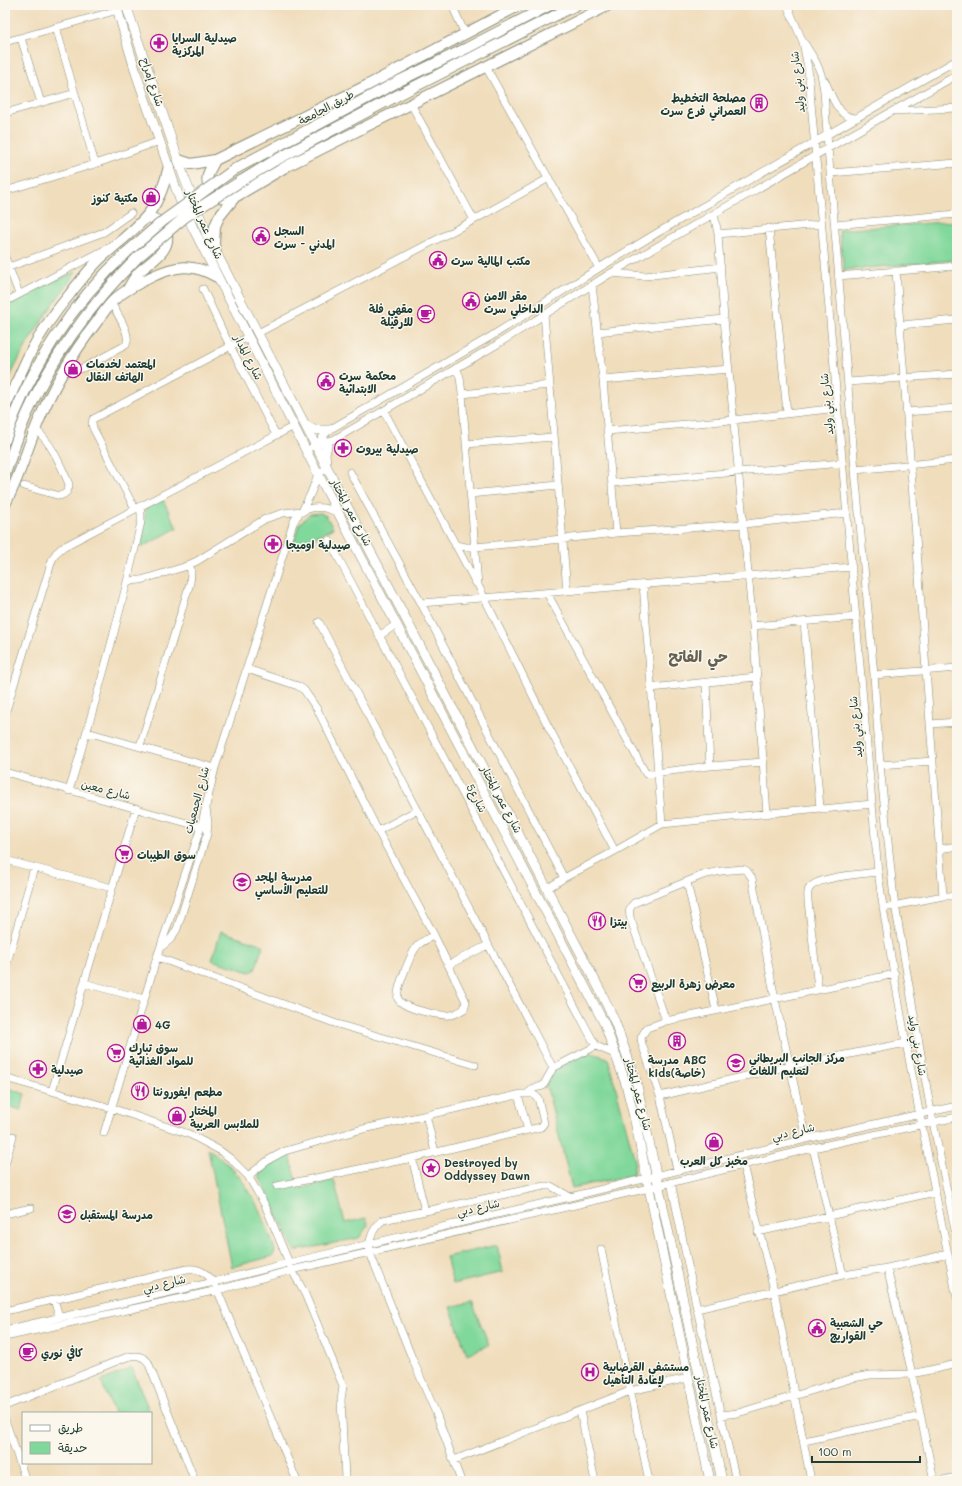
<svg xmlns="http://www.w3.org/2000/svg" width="962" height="1486" viewBox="0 0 962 1486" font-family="Mali,'Playpen Sans Arabic',sans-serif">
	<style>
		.green { fill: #81d89b; stroke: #508a68 }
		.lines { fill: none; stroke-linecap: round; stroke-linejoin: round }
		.minor-casing { stroke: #888d78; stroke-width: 8 }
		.major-casing { stroke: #888d78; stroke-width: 10 }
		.highway-casing { stroke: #888d78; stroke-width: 12 }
		.minor { stroke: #fff; stroke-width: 7 }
		.major { stroke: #fff; stroke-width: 9 }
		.highway { stroke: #fff; stroke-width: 10 }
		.highway-bridge-casing { stroke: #888d78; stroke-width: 12; stroke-linecap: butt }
		.highway-bridge { stroke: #fff; stroke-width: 10 }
		.labels { text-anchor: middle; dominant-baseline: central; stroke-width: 3; stroke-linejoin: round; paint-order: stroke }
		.poi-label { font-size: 11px; font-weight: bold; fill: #1f3d34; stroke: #fbf7ec; text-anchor: start }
		.street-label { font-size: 11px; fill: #1f3d34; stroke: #fbf7ec }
		.district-label { font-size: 15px; font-weight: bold; fill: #646052; stroke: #fbf7ec }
	</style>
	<rect width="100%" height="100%" fill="#fbf7ec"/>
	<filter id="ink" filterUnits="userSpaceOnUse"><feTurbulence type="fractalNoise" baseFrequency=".025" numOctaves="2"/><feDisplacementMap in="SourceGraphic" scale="8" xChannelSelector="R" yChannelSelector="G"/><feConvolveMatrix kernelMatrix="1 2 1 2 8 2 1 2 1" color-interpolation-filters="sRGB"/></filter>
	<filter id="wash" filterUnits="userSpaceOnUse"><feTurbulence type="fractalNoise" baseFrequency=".012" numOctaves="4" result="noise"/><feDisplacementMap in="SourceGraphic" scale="16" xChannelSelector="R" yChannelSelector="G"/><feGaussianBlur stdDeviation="0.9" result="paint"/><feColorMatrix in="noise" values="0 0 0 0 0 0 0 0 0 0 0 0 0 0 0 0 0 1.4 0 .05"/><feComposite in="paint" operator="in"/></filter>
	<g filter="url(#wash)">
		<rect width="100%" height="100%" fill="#f0ddbc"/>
		<!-- green -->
		<path class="green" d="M957 221V260L844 270 839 230Z
			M76 272C50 309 22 346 5 389V305L42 286Z
			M162 498 177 528 141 548 146 507Z
			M321 513 326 516 333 528 292 549 299 524 310 514Z
			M221 931 263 945 255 970 250 972 212 960Z
			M588 1052 608 1058 635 1161 633 1175 572 1188 546 1084 551 1072Z
			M5 1087 25 1094 21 1110 5 1105Z
			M208 1149C244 1171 261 1209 274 1247L275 1251 273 1256 232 1267Z
			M290 1154 298 1189 334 1180 345 1223 366 1218 368 1225 359 1238 295 1251 259 1176C262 1164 279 1157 290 1154Z
			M497 1245 503 1272 453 1284 446 1257Z
			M472 1302 489 1345 467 1354 450 1307Z
			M132 1368 150 1413H114L101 1381Z"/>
	</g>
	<g filter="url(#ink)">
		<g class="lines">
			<!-- minor casing -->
			<g class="minor-casing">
				<path id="minor" d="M452 5 465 34
					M787 5 803 42 808 68 878 872C898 1015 928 1157 957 1298
					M56 27 95 164
					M21 38 41 103
					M5 42 118 10
					M805 44 816 62 821 74 824 91 828 148 855 470 874 675 880 765 894 899 931 1112 957 1240
					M486 67 599 268
					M825 81C832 96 838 119 857 118
					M411 104 474 220
					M893 111 957 108
					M5 113 75 93
					M830 173 957 163
					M5 191 95 164 160 141
					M714 214 718 234 724 319 753 626 767 814
					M834 225 957 214
					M769 228 787 413
					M718 234 821 224
					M5 257 19 294
					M9 267 104 232 131 213
					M896 271 943 896
					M611 273 645 276 721 267
					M838 276 957 266
					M592 285 603 380 616 533
					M203 289 222 330 276 435
					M5 302 108 248
					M544 314 567 591
					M900 325 957 320
					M597 332 724 319
					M258 333 474 220 549 178
					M456 368 460 377 462 394 478 585 548 726 615 851
					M62 372 83 368 126 345C132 335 117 313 111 303
					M603 380 729 369
					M848 382 957 374
					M462 394 550 385
					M384 411 476 583
					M906 412 957 408
					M607 431 733 420 838 408
					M466 444 554 437
					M315 446 329 430 490 337 599 268 657 233 957 60
					M312 447 335 439 496 345 611 273 891 112 957 75
					M855 470 957 460
					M350 472 421 603 564 878
					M612 483 842 463
					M24 486 60 496C66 494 69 491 69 484 60 464 52 443 35 429
					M470 494 558 485
					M135 509 93 428 92 423 93 419 248 337
					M329 540 591 1037 596 1046 617 1055
					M455 545 466 547H475L562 539 616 533 744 524 847 513
					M128 581 141 580 184 567 197 561 265 519 283 513 302 511 311 493 318 474 327 468
					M643 584 662 824
					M547 593 646 774 710 766 764 762
					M421 603 852 567
					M319 622 553 1068
					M804 622 820 808
					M753 626 856 617
					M379 636 397 624
					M247 669 298 686 304 690 317 709 378 831 434 935 466 1002 464 1009C459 1012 455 1015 450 1015 440 1016 403 1009 398 999 395 991 412 951 418 945 423 941 429 938 434 935
					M874 675 957 668
					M706 682 710 766
					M651 688 756 677
					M5 714 52 560 56 553 63 547 294 426
					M930 724 957 722
					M87 732 215 768
					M140 746 190 583 191 573 190 564
					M880 765 933 761
					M5 772 201 827
					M69 791C96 702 121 612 141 522V514L140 506
					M378 831 417 810
					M940 849 957 846
					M5 860 112 888
					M687 882 716 1010
					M548 888 564 878 615 851 662 824 820 808 823 809 872 804
					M883 908 943 896H957
					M160 948 170 940 177 929 207 834 208 823 206 808
					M157 957 334 1023 475 1065
					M448 965 488 945
					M5 970 34 868
					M84 983 144 999
					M818 988 808 901C808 898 807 892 809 889 815 876 865 874 878 872
					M666 1021 630 917C629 911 629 908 634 903L703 875 721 871 743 869 747 871 752 878 775 999 806 1139
					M5 1078 111 1108 189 1134 219 1150 231 1159 248 1176 265 1205 292 1270 305 1294 343 1386 341 1400 345 1478
					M52 1091 136 808
					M528 1093 534 1088 543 1086 553 1068 596 1046
					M660 1096 789 1066 906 1043
					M426 1115 435 1152
					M104 1133 157 957 201 827 215 768 293 523C301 505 322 504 338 513
					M813 1148 843 1275
					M412 1158 425 1211
					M5 1164 13 1136
					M743 1165 774 1290 811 1481
					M677 1170 660 1096 642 1044 641 1038 643 1034 647 1028 666 1021 895 974
					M248 1176 270 1159 285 1151 359 1130 522 1094H533L538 1098 544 1123 541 1127 528 1130 518 1095
					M671 1182 697 1309 736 1481
					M277 1186 412 1158 528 1130
					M5 1214 31 1208
					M758 1232 935 1192
					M601 1249 649 1481
					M887 1268 912 1374 934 1481
					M54 1299 59 1317
					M697 1309 843 1275 887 1268 948 1254
					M5 1311 187 1269C199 1267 207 1274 214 1282L297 1481
					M5 1330 214 1282 288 1263 570 1197 806 1139 957 1106
					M5 1337 218 1290 292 1270 649 1188 813 1148 957 1117
					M5 1406 127 1357C136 1355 142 1355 148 1362L195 1481
					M580 1411 595 1481
					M721 1415 738 1413 853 1378 870 1375 912 1374 957 1364
					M5 1420 26 1481
					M804 1441 921 1416
					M454 1460 630 1391 688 1378
					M461 1481 436 1413 412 1358 370 1253C368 1239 372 1229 383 1220L544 1186H551L570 1197
					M938 1481 957 1477"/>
			</g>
			<!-- major casing -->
			<g class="major-casing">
				<path id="major" d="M116 5 137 76 180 200 193 228 318 474 605 1025 626 1084 635 1121 710 1481
					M126 5 184 177 207 235 350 512 600 990 615 1022 636 1081 722 1481
					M305 425 314 430H329
					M326 463 325 454 328 442"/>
			</g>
			<!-- highway casing -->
			<g class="highway-casing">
				<path id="highway" d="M179 160 191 164 215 160 366 86 520 5
					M215 160C213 165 209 170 208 175 204 192 220 202 235 197
					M235 169 399 81 467 48 550 5
					M241 181 274 161 404 92 576 5
					M216 253 214 244 215 226 219 217 235 197 287 166 609 5
					M128 289C131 283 134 278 138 273 149 262 173 251 166 231 163 222 156 219 147 217
					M5 407C13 391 20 374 28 357 39 335 54 313 70 294 80 281 90 268 102 257 138 225 158 216 169 166
					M5 440C29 369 72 303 127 252
					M5 474C12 454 18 434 27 414 53 355 91 304 137 258
					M5 504C19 479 26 451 37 425 52 388 72 354 96 323 102 315 107 306 115 299 125 290 139 283 151 277 176 265 193 263 217 277"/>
			</g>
			<!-- minor -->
			<use href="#minor" class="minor"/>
			<!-- major -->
			<use href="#major" class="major"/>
			<!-- highway -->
			<use href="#highway" class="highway"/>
			<!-- highway-bridge casing -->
			<g class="highway-bridge-casing">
				<path id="highway-bridge" d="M127 252 163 221 235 169
					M137 258 185 217 241 181"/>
			</g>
			<!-- highway-bridge -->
			<use href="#highway-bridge" class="highway-bridge"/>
		</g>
	</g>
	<!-- icons -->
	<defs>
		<g id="pharmacy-ring" transform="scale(0.9)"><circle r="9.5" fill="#fbf7ec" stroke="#b5179e" stroke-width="1.5"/><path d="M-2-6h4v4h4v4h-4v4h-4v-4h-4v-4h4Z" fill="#b5179e"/></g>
		<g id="building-ring" transform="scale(0.9)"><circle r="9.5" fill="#fbf7ec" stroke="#b5179e" stroke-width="1.5"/><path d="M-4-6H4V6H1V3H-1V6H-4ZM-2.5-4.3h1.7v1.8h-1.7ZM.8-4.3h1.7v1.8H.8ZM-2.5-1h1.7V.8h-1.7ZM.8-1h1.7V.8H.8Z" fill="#b5179e"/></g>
		<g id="shop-ring" transform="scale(0.9)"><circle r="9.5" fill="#fbf7ec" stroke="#b5179e" stroke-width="1.5"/><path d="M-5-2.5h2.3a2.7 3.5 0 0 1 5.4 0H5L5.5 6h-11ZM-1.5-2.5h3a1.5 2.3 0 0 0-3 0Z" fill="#b5179e"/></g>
		<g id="civic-ring" transform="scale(0.9)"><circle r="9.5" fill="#fbf7ec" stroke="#b5179e" stroke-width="1.5"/><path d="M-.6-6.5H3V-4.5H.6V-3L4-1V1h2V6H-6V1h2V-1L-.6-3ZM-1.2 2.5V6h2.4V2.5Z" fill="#b5179e"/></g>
		<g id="cafe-ring" transform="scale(0.9)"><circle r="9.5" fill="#fbf7ec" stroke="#b5179e" stroke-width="1.5"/><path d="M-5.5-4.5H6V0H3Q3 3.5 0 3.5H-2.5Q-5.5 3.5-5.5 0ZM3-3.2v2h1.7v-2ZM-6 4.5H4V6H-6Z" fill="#b5179e"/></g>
		<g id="supermarket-ring" transform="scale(0.9)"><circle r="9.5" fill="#fbf7ec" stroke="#b5179e" stroke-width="1.5"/><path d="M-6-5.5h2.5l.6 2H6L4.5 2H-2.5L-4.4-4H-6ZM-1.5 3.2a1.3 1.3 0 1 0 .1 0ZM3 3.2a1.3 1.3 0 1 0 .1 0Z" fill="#b5179e"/></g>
		<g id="school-ring" transform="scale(0.9)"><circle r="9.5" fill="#fbf7ec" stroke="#b5179e" stroke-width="1.5"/><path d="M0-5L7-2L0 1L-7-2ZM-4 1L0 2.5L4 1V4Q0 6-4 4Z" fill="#b5179e"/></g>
		<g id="restaurant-ring" transform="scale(0.9)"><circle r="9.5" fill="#fbf7ec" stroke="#b5179e" stroke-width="1.5"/><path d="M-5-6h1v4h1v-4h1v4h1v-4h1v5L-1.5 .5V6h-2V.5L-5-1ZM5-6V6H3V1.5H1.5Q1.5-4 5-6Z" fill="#b5179e"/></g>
		<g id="sight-ring" transform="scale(0.9)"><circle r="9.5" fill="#fbf7ec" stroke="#b5179e" stroke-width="1.5"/><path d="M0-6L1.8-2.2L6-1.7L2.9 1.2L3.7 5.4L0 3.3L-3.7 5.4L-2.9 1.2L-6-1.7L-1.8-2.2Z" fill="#b5179e"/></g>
		<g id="hospital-ring" transform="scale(0.9)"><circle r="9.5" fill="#fbf7ec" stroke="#b5179e" stroke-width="1.5"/><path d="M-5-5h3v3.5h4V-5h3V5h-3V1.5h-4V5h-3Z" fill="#b5179e"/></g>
	</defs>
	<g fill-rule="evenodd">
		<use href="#pharmacy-ring" x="159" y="43"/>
		<use href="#building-ring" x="759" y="103"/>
		<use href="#shop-ring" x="151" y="197"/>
		<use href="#civic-ring" x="261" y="236"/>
		<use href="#civic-ring" x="438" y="260"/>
		<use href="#civic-ring" x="471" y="301"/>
		<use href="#cafe-ring" x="426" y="314"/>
		<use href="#shop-ring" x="73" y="369"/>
		<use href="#civic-ring" x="326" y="381"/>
		<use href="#pharmacy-ring" x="343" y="448"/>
		<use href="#pharmacy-ring" x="273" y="544"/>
		<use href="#supermarket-ring" x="124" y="854"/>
		<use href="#school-ring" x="242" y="882"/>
		<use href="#restaurant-ring" x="597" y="921"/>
		<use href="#supermarket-ring" x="638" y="983"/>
		<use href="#shop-ring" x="142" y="1024"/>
		<use href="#building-ring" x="677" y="1041"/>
		<use href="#supermarket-ring" x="116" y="1053"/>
		<use href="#school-ring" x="736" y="1063"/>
		<use href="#pharmacy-ring" x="38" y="1069"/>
		<use href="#restaurant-ring" x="140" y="1091"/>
		<use href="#shop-ring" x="177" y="1116"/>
		<use href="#shop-ring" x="714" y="1142"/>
		<use href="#sight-ring" x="431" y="1168"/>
		<use href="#school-ring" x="67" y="1214"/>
		<use href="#civic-ring" x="817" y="1328"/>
		<use href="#cafe-ring" x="28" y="1352"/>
		<use href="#hospital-ring" x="590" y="1372"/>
	</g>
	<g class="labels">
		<!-- poi labels -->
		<g class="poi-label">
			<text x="172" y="37">صيدلية السرايا<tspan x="172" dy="13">المركزية</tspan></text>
			<text x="746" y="97" text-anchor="end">مصلحة التخطيط<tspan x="746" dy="13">العمراني فرع سرت</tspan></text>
			<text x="138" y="197" text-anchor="end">مكتية كنوز</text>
			<text x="274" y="230">السجل<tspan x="274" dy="13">المدني - سرت</tspan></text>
			<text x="451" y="260">مكتب المالية سرت</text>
			<text x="484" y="295">مقر الامن<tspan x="484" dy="13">الداخلي سرت</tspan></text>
			<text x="413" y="308" text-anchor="end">مقهي فلة<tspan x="413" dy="13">للارقيلة</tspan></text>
			<text x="86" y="363">المعتمد لخدمات<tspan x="86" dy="13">الهاتف النقال</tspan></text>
			<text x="339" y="375">محكمة سرت<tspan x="339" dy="13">الابتدائية</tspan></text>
			<text x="356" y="448">صيدلية بيروت</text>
			<text x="286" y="544">صيدلية اوميجا</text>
			<text x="137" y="854">سوق الطيبات</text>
			<text x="255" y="876">مدرسة المجد<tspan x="255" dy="13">للتعليم الأساسي</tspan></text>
			<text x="610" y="921">بيتزا</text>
			<text x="651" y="983">معرض زهرة الربيع</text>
			<text x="155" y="1024">4G</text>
			<text x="129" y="1047">سوق تبارك<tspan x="129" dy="13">للمواد الغذائية</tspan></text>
			<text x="749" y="1057">مركز الجانب البريطاني<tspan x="749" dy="13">لتعليم اللغات</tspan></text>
			<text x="677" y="1059" text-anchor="middle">مدرسة ABC<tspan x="677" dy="13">kids(خاصة)</tspan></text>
			<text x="51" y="1069">صيدلية</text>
			<text x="153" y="1091">مطعم ايفورونتا</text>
			<text x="190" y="1110">المختار<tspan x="190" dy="13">للملابس العربية</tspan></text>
			<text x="714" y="1160" text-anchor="middle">مخبز كل العرب</text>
			<text x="444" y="1162">Destroyed by<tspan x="444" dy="13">Oddyssey Dawn</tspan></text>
			<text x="80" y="1214">مدرسة المستقبل</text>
			<text x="830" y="1322">حي الشعبية<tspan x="830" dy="13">القواريج</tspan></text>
			<text x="41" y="1352">كافي نوري</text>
			<text x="603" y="1366">مستشفي القرضابية<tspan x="603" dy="13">لإعادة التأهيل</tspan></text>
		</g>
		<!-- street labels -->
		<g class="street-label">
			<text transform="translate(153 82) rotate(72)">شارع إمراح</text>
			<text transform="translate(797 82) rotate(-96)">شارع بني وليد</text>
			<text transform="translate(326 107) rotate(-28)">طريق الجامعة</text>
			<text transform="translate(205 224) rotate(66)">شارع عمر المختار</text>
			<text transform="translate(249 357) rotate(63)">شارع المدار</text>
			<text transform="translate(826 404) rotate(-95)">شارع بني وليد</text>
			<text transform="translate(352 512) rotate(62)">شارع عمر المختار</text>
			<text transform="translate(855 727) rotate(-95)">شارع بني وليد</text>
			<text transform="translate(106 789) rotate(14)">شارع معين</text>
			<text transform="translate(477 798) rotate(62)">شارع5</text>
			<text transform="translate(502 799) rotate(62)">شارع عمر المختار</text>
			<text transform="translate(196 800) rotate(-75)">شارع الجمعيات</text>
			<text transform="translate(918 1045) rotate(80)">شارع بني وليد</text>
			<text transform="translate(639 1094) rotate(75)">شارع عمر المختار</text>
			<text transform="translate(793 1131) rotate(-13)">شارع دبي</text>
			<text transform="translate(478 1207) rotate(-13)">شارع دبي</text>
			<text transform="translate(164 1283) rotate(-13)">شارع دبي</text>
			<text transform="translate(708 1412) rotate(78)">شارع عمر المختار</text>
		</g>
		<!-- district labels -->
		<g class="district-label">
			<text x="698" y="656">حي الفاتح</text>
		</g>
	</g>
	<!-- margin -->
	<rect width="962" height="1486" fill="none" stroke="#fbf7ec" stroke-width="20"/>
	<!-- legend -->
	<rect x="22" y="1412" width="130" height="52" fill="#fbf7ec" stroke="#a3ada2"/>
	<rect x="30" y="1425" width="20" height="6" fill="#ffffff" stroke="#a3ada2"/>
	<text x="58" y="1432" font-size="12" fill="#1f3d34">طريق</text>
	<rect x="30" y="1442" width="20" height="12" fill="#81d89b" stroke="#a3ada2"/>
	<text x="58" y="1452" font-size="12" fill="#1f3d34">حديقة</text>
	<!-- scale -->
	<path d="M812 1456v6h108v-6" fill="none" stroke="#1f3d34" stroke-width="2"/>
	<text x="818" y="1456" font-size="12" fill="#1f3d34" stroke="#fbf7ec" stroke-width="3" paint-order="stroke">100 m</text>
</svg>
